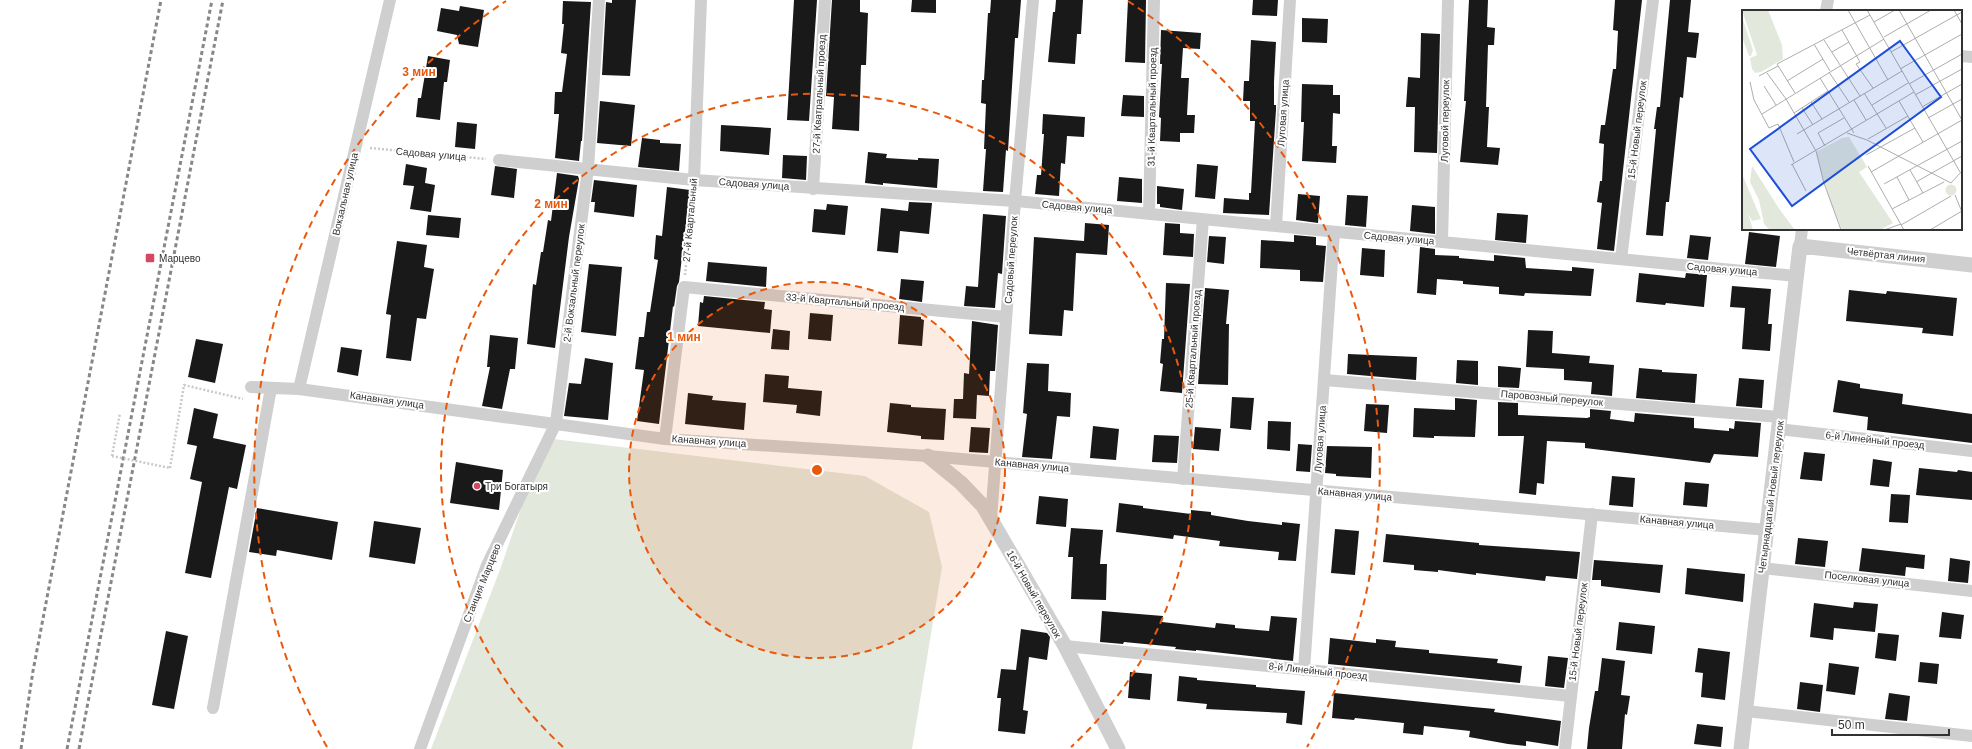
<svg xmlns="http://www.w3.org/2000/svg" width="1972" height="749" viewBox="0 0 1972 749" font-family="Helvetica,sans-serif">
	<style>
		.green { fill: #e3e8dc }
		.building { fill: #191919 }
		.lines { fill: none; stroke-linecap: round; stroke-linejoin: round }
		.path { stroke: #c9c9c9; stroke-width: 2.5; stroke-dasharray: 2 2; stroke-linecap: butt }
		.minor { stroke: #cfcfcf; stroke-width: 12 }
		.tertiary { stroke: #cfcfcf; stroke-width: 15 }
		.rail { stroke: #878787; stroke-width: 3; stroke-dasharray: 4 3; stroke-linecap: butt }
		.path-bridge { stroke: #c9c9c9; stroke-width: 2.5; stroke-dasharray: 2 2; stroke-linecap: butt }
		.ring { fill: none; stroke: #e8590c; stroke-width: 2; stroke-dasharray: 7 5 }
		.poi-dot { fill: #d54861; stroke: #fff; stroke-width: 1.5 }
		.labels { text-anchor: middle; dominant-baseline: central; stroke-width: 4; stroke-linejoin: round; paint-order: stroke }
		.street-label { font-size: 10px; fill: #323232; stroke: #fff }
		.poi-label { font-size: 10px; fill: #323232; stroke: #fff; text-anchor: start }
		.inset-road { fill: none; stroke: #adadad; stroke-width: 1 }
		.view { fill: #1d4ed8; fill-opacity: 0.15; stroke: #1d4ed8; stroke-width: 2 }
		.inset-edge { fill: none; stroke: #323232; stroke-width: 2 }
		.centre { fill: #e8590c; stroke: #fff; stroke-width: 2 }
		.ring-label { font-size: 12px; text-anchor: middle; font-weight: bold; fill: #e8590c; stroke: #fff; stroke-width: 4; stroke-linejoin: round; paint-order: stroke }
	</style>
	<rect width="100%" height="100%" fill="#fff"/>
	<!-- green -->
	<path class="green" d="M545 438 865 476 929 512 942 567 912 749H431L501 567Z"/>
	<!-- building -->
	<path class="building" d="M612 0H636L630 76 602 75 606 2 612 3Z
		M794 0H817L809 121 787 120Z
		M832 0H860V12L868 13 866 65H861L859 131 832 129 834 97 826 96Z
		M912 0H936V13L911 12Z
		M991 0H1021L1018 38H1015L1008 151 1006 150 1003 192 983 191 986 149H984L986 104 981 103 982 80H984L988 13H990Z
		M1056 0H1083L1081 34H1077L1075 64 1048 62 1053 12H1055Z
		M1128 0H1146L1145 63 1125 62Z
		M1253 0H1278L1277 16 1252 15Z
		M1469 0H1488L1487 27 1495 28 1494 45H1488L1486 107H1489L1487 147 1500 148 1498 165 1460 162 1466 101H1464Z
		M1615 0H1642L1614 251 1597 249 1602 203 1597 202 1600 181H1602L1604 144 1599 143 1601 125H1605L1613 69H1616L1618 31 1613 30Z
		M1670 0H1691L1688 32 1699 33 1696 58 1687 57 1683 98 1680 97 1669 202H1666L1663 236 1646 235 1656 129H1654L1657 107H1660Z
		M563 1 591 2 582 141H581L579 161 555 158 559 114H554L555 92H562L567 54 561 53 564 24H562Z
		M460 6 484 10 478 47 459 44 457 35 437 31 441 8 459 11Z
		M1302 18 1328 19 1327 43 1302 42Z
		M1161 30 1201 33 1200 49 1183 48 1181 78H1189L1187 115H1195L1194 133H1180V142L1160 141 1161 118 1159 117 1162 64H1160Z
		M1421 33 1440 34 1437 153 1414 152 1415 107H1406L1408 77 1420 78Z
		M1251 40 1276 42 1274 82V105H1276V110L1269 215 1223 213 1224 198 1249 200V193H1251L1255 121H1250V101H1243L1244 81H1249Z
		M428 56 450 60 447 82H444L440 120 416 117 418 98H421Z
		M1302 84 1333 85V95H1340V114L1333 113 1332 146H1337L1336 163 1302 161 1304 122H1301Z
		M1123 95 1144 96V117L1121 116Z
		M600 101 635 105 631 146 597 143Z
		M1043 114 1085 117 1084 137 1067 136 1065 164 1061 163 1059 196 1035 194 1037 175H1041L1044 134H1042Z
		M457 122 477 124 475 149 455 147Z
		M721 125 771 128 769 155 720 151Z
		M642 138 660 140V143L681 144 679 171 638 167Z
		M868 152 887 154 886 158 918 160V158L939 159 937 188 883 183V185L865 183Z
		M783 155 807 156 806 180 782 178Z
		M406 164 427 168 425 183 435 185 431 212 410 209 414 186 403 185Z
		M1197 164 1218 166 1215 199 1195 197Z
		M495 166 517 169 514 198 491 195Z
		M557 173 578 176 579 179 569 237 555 348 527 344 533 284 536 285 541 252H543L548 220 551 221Z
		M1119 177 1142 179V203L1117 201Z
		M594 180 637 185 634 217 594 212 595 202H591Z
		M1157 186 1184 189 1182 210 1160 207V204H1157Z
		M667 187 690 190 679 282 677 286 674 307 673 306 659 424 637 421 644 370 635 369 639 337H644L647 312H650L658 260 654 259 656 235 662 236Z
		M1298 194 1320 196 1318 223 1296 220Z
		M1347 195 1368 196 1366 227 1345 225Z
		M909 202 932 203 929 234 900 231 898 253 877 251 881 208 908 211Z
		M827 204 848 206 845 235 812 232 814 209 826 210Z
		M1412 205 1435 207V234L1410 231Z
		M1497 213 1528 215 1526 243 1495 240Z
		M983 214 1006 216 1002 274 998 273 995 308 964 306 966 286 978 287Z
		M428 215 461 218 459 238 426 235Z
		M1085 223 1109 225 1107 255 1076 253 1073 311 1064 310 1062 336 1029 334 1034 237 1084 241Z
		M1165 223 1180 224V233L1194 234 1193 257 1163 255Z
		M1749 232 1780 236 1776 267 1745 264Z
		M1294 235 1316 237V245L1326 246 1323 282 1300 281V270L1260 268 1261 240 1294 242Z
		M1690 235 1711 237 1708 260 1687 258Z
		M1209 236 1226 237 1224 264 1207 262Z
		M397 241 427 245 424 267 434 269 426 319 417 318 411 361 386 358 391 315 386 314Z
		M1420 247 1435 249V255L1459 256V258L1494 261V255L1525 258 1526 268 1572 271V267L1594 269 1591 296 1525 293 1524 296 1499 294V287L1463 284V281L1437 279 1436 295 1417 293Z
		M1362 248 1385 250 1384 277 1360 275Z
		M708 262 767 267 766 287 706 281Z
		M589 264 622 267 616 336 581 332Z
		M1639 273 1685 278 1686 273 1707 275 1704 307 1666 303 1665 305 1636 302Z
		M901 279 924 281 922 302 899 299Z
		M1166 283 1190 284 1182 393 1160 391 1163 364 1160 363 1162 339H1164Z
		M1732 286 1771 289 1768 324H1772L1770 351 1742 349 1745 308 1730 307Z
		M1205 288 1229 290 1226 324H1229L1228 385 1198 384Z
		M1849 290 1886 294 1887 291 1957 298 1953 336 1922 333 1923 328 1846 321Z
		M704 296 765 302 764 309 772 310 770 333 698 326 700 302 703 303Z
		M810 313 833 315 831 341 808 339Z
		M900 315 921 317V319L924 320 922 346 898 344Z
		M972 321 998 325 995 371H990L989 396 977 395 976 419 953 418 954 399H963L964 373 969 374Z
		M773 329 790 331 789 350 771 349Z
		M1528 330 1553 331 1552 353 1590 356 1589 363 1614 365 1612 396 1591 394 1592 382 1564 380V369L1526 367Z
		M490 335 518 338 515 369H510L502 409 482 406 490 367H487Z
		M196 339 223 344 215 383 188 377Z
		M341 347 362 350 358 376 337 372Z
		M1348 354 1417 357 1416 380 1347 374Z
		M585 358 613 363 608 420 564 416 569 383 581 384Z
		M1457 360 1478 361V385L1456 383Z
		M1027 363 1049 364 1048 391 1071 393 1070 417 1057 416 1052 459 1022 457 1027 414 1023 413Z
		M1498 366 1521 368 1519 388 1498 387Z
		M1639 368 1662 370V372L1697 374 1695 403 1636 398Z
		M765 374 789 376 788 388 822 391 820 416 796 413 797 405 763 402Z
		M1739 378 1764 380 1762 408 1736 406Z
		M1838 380 1860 384V388L1903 394 1902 404 1972 414V443L1867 430 1868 417 1833 412Z
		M688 393 713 396 712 400 746 403 744 430 685 424Z
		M1232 397 1254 398 1251 430 1230 428Z
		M1455 398 1477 400 1475 437 1434 436V438L1413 437 1414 408 1455 410Z
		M1498 402 1518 403V415L1587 418 1590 417V409L1611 411 1610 419 1634 422 1635 413 1694 418V428L1729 431V428L1734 429 1735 421 1761 423 1758 457 1714 454 1710 463 1585 448V443L1547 441 1544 484 1537 483 1536 495 1519 493 1524 436H1498Z
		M890 403 911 405V407L946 409 944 440 921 439V436L887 432Z
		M1366 404 1389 405 1387 433 1364 431Z
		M194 408 218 414 213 438 246 445 237 489 229 487 211 578 185 573 202 482 190 479 197 446 187 444Z
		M1268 421 1291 422 1290 451 1267 449Z
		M1093 426 1119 429 1116 460 1090 458Z
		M971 427 990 428 988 453 969 452Z
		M1195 427 1221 429 1219 451 1193 449Z
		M1154 435 1179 436 1177 463 1152 462Z
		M1298 444 1312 445 1310 472 1296 471Z
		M1327 446 1372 447 1371 478 1336 476V474L1325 473Z
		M1804 452 1825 454 1822 481 1800 479Z
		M1873 459 1892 462 1889 487 1870 485Z
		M456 462 503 470 499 510 450 503Z
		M1919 468 1957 472 1958 470 1972 472V500L1916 495Z
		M1612 476 1635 478 1633 507 1609 505Z
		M1685 482 1709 484 1707 507 1683 505Z
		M1891 494 1910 495 1908 523 1889 522Z
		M1039 496 1068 499 1066 527 1036 524Z
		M1119 503 1143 506V508L1191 514V510L1211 512V515L1248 521 1282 525V522L1300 524 1296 561 1278 560 1279 552 1219 546 1220 541 1174 535 1173 539 1116 532Z
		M257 508 338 522 332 560 277 550 276 556 249 552Z
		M374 521 421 528 415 564 369 557Z
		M1071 528 1103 530 1100 564H1107L1106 600 1071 599 1073 557H1068Z
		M1335 529 1359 531 1355 575 1331 573Z
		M1386 534 1479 543V545L1580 552 1577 579 1546 576 1545 581 1476 573V575L1438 570V572L1414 570V565L1383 562Z
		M1798 538 1828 541 1825 567 1795 564Z
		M1862 548 1925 555 1924 569 1906 567 1905 576 1859 571Z
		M1950 558 1970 561 1968 583 1948 581Z
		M1594 560 1663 565 1660 593 1601 586V580H1592Z
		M1687 568 1745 574 1743 602 1685 594Z
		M1854 602 1878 604 1875 632 1834 628 1833 640 1810 637 1814 603 1853 608Z
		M1102 611 1163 616 1162 622 1215 628 1216 623 1235 625V628L1269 631 1271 616 1297 618 1293 661 1196 650V651L1175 649 1176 647 1124 642 1123 644 1100 642Z
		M1942 612 1964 615 1961 639 1939 637Z
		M1619 622 1655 626 1652 654 1616 650Z
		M1021 629 1047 633 1050 637 1047 660 1029 657 1023 710 1028 711 1025 734 998 731 1001 698H997L1001 669 1016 670Z
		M166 631 188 636 174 709 152 705Z
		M1878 633 1899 635 1896 661 1875 658Z
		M1330 638 1376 643V639L1396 641 1395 647 1429 650V653L1498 659 1497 663 1522 666 1520 683 1328 664Z
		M1698 648 1730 652 1725 700 1701 697 1703 673 1695 672Z
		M1548 656 1568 658 1564 688 1545 686Z
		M1602 658 1625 661 1621 695 1630 696 1627 715 1625 714 1622 749H1587L1589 728 1595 691H1598Z
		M1920 662 1939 664 1937 684 1918 682Z
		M1829 663 1859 667 1855 695 1826 691Z
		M1130 672 1152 674 1150 700 1128 698Z
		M1179 676 1197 678V680L1256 685V687L1305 691 1302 725 1286 723 1287 713 1206 709 1207 704 1177 701Z
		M1800 682 1823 685 1820 712 1797 709Z
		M1334 693 1473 707 1495 709 1494 712 1561 721 1558 746 1526 741V746L1508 744 1469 737 1470 731 1424 726 1423 735 1403 733 1404 723 1355 718 1354 720 1332 718Z
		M1889 693 1910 696 1907 721 1885 719Z
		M1697 724 1723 727 1721 747 1694 744Z"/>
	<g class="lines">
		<!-- path -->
		<path class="path" d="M370 148 486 159
			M685 275 693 193
			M112 456 120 413
			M170 468 184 385 243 399"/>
		<!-- minor -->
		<path class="minor" d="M1826 11 1828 0
			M1961 56 1972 57
			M499 160 694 180 1015 201 1796 276
			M694 180 701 0
			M813 189 825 0
			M1149 214 1154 0
			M1276 226 1290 0
			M1442 242 1448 0
			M1800 246 1802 229
			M1621 259 1653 0
			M1324 380 1780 417
			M251 387 299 389 665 439 928 456 1767 530
			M299 389 390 0
			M1778 429 1972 451
			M665 439 684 287 1006 317
			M1183 479 1203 219
			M991 519 1015 201 1033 0
			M1762 568 1972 591
			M1065 646 1571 696
			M1304 670 1334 232
			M213 708 271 388
			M1746 711 1972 736
			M420 749 487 565 556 423 588 168 599 0
			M1565 749 1592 514"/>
		<!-- tertiary -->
		<path class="tertiary" d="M928 456 961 483 983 506 1065 646 1118 749
			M1741 749 1800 246 1972 265"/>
		<!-- rail -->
		<path class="rail" d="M21 749 33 671 161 0
			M67 749 212 0
			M79 749 223 0"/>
		<!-- path-bridge -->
		<path class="path-bridge" d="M112 456 170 468"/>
	</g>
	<!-- distance rings -->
	<circle cx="817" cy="470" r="188" fill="#e8590c" fill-opacity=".12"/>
	<g class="ring">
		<circle cx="817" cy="470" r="188"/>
		<path d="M563 747A376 376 0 1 1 1071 747"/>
		<path d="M327 747A563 563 0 0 1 506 1M1128 1A563 563 0 0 1 1307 747"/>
	</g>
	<!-- markers -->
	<g class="poi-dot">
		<rect x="145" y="253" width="10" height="10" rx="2"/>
		<circle cx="477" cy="486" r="4"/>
	</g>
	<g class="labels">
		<!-- street labels -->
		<g class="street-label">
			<text transform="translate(819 94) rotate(-87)">27-й Кватральный проезд</text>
			<text transform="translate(1152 107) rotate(-89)">31-й Квартальный проезд</text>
			<text transform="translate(1283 113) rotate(-86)">Луговая улица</text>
			<text transform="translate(1445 121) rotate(-89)">Луговой переулок</text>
			<text transform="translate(1637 130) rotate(-83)">15-й Новый переулок</text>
			<text transform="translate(431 154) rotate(5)">Садовая улица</text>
			<text transform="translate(754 184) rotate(4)">Садовая улица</text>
			<text transform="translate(345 194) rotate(-77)">Вокзальная улица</text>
			<text transform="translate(1077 207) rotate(5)">Садовая улица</text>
			<text transform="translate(690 220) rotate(-85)">27-й Квартальный</text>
			<text transform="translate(1399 238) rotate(5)">Садовая улица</text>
			<text transform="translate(1886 255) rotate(6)">Четвёртая линия</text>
			<text transform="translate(1011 260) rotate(-86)">Садовый переулок</text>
			<text transform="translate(1722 269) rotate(5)">Садовая улица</text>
			<text transform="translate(574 283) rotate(-83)">2-й Вокзальный переулок</text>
			<text transform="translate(845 302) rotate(5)">33-й Квартальный проезд</text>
			<text transform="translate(1193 349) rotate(-86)">25-й Квартальный проезд</text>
			<text transform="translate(1552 398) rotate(5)">Паровозный переулок</text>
			<text transform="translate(387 400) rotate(8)">Канавная улица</text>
			<text transform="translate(1320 439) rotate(-86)">Луговая улица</text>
			<text transform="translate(1875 440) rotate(6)">6-й Линейный проезд</text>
			<text transform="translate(709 441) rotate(4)">Канавная улица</text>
			<text transform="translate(1032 465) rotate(5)">Канавная улица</text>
			<text transform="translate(1355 494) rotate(5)">Канавная улица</text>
			<text transform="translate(1771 497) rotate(-83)">Четырнадцатый Новый переулок</text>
			<text transform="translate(1677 522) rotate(5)">Канавная улица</text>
			<text transform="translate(1867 579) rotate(6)">Поселковая улица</text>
			<text transform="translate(482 583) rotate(-68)">Станция Марцево</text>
			<text transform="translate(1034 594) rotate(60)">16-й Новый переулок</text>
			<text transform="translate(1578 632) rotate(-83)">15-й Новый переулок</text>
			<text transform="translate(1318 671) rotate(6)">8-й Линейный проезд</text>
		</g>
		<!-- poi labels -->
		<g class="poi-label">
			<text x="159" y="258">Марцево</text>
			<text x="485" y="486">Три Богатыря</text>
		</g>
	</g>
	<!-- overview -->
	<g transform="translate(1742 10)">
		<rect width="220" height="220" fill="#fff"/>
		<path d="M0 0H26L40 35 41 49 19 62 13 63 10 59 8 48 15 45ZM0 7 11 40 9 46H7L0 27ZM107 127 125 157 117 162 151 213 138 220H100L88 191 74 142 100 128ZM10 156 38 200 53 220H28L22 214 17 190 8 172ZM0 164 19 209 10 211 6 203 11 220H0ZM203.5 180a5.5 5.5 0 1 1 11 0a5.5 5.5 0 1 1-11 0Z" fill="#e3e8dc"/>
		<path class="inset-road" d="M106 0 146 70M125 0 218 162M157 0 220 110M212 0 220 14M132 12 153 0M100 20 118 52 114 54 131 78M142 27 189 0M82 30 118 86M72 34 88 61M90 42 107 32M149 42 220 2M158 59 220 24M87 62 107 92M25 63 44 89 74 141 82 173 99 220M17 66 36 56M78 68 112 123M45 71 81 49M8 72 12 90 27 118 36 114 52 152M167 74 220 44M22 76 34 95M53 83 35 54 128 5M122 83 144 118M173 85 220 59M112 90 124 110M157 91 181 132M69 92 80 109M130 95 166 73M180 97 220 74M60 98 71 115M52 103 86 81M20 104 142 29M186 108 220 89M105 123 125 130 209 173 220 161M55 124 160 61M126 129 166 106M83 136 76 123 102 108M124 145 173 118M50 154 64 181M49 155 172 82M126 156 162 220M168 160 181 183M129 162 220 110M155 167 167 190M174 172 220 146M142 174 220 131M213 185 220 202M150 199 202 172M159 215 209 186M142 220 159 214M188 220 220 201"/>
		<path class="view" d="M158 31 199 87 50 196 8 139Z"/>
		<rect width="220" height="220" class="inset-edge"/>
	</g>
	<circle cx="817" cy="470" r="6" class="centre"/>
	<g class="ring-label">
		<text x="419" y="76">3 мин</text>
		<text x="551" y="208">2 мин</text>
		<text x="684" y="341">1 мин</text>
	</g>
	<!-- scale -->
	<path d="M1832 729v6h117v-6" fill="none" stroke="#323232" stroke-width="2"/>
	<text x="1838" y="729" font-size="12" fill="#323232" stroke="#ffffff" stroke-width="3" paint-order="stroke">50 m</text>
</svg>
